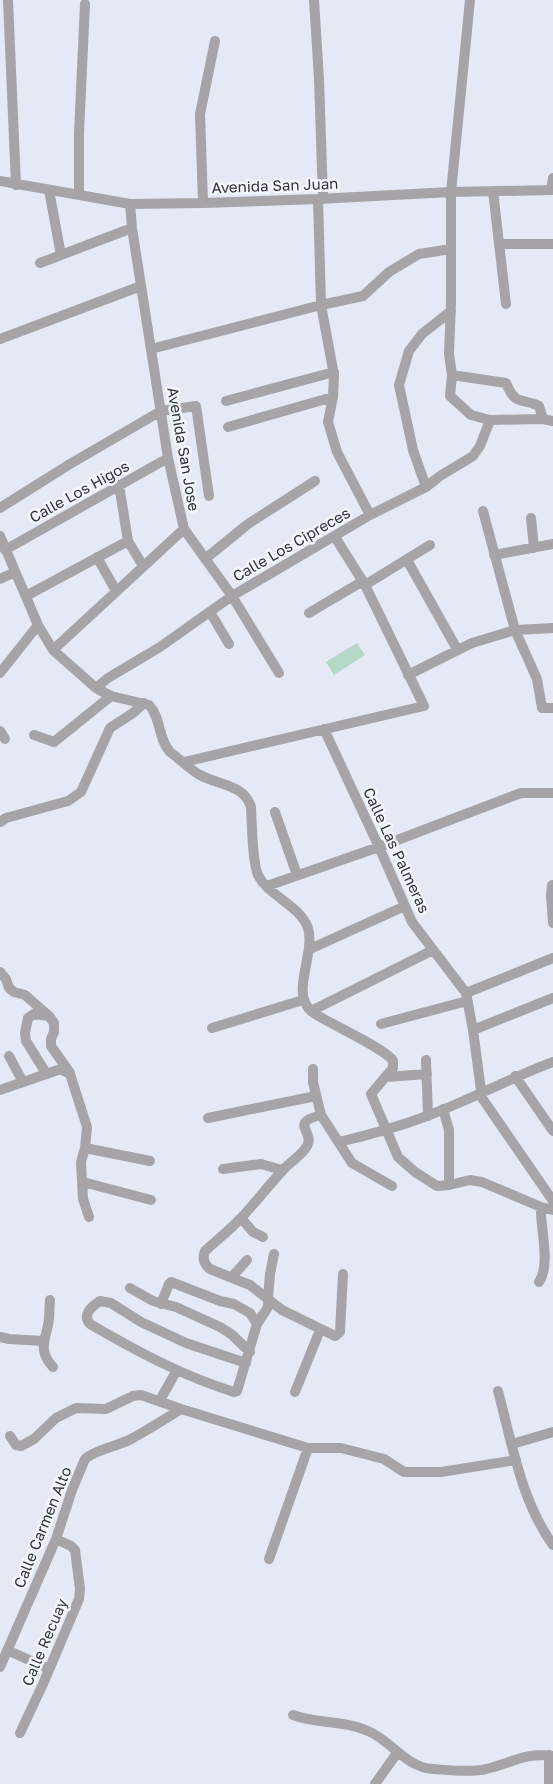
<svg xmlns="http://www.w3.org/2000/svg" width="553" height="1784" viewBox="0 0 553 1784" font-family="'Golos Text',sans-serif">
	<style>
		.grass { fill: #b4d8c5 }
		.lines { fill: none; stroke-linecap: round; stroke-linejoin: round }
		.minor { stroke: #a6a4a9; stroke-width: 10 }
		.labels { text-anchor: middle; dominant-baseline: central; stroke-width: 5; stroke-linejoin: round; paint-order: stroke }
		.street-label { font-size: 15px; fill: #323439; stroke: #f3f6fd }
	</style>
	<rect width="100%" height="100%" fill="#e4e9f5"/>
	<!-- grass -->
	<path class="grass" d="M357 643 365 655 334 675 326 662Z"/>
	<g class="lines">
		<!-- minor -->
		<path class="minor" d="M8 0 16 185
			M314 0 319 79 323 199
			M470 0 451 192V302L449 354 452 375 450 396 471 415 490 420 543 419 553 421
			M0 181 130 204 203 203 318 199 451 192 553 190
			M49 190 61 255
			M551 190 553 178
			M493 191 506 304
			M79 195V133L85 4
			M318 199 321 305 334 375 333 397 328 422 337 452 370 515
			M203 203 200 114 215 41
			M130 204 132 228 168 458 184 529 232 596 279 673
			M500 244H553
			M40 263 132 228
			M0 339 141 286
			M151 349 321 305 363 296 389 272 419 254 451 249
			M452 375 506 383C516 407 521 397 539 406L543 419
			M226 401 334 372
			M228 427 333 397
			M119 485 128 541 143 566
			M426 487 413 450 399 385 409 351 422 334 451 311
			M0 508 70 464 161 411 196 406 209 496
			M483 511 515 630 537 679 542 708H553
			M531 518 534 548
			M0 536 38 625 53 650 96 688 111 696 149 705C161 717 158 739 170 752 180 759 189 769 200 775 218 785 244 784 251 807 252 823 252 862 258 875 268 896 300 905 308 928 315 951 294 988 307 1006 310 1012 317 1015 322 1018 337 1027 387 1050 393 1061V1068L371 1094 398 1157 415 1172 437 1186 449 1185 470 1180 482 1182 541 1207 553 1210
			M5 550 168 458
			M494 555 553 544
			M97 557 116 591
			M205 559 248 524 315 481
			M407 560 457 649
			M0 579 15 572
			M365 585 430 545
			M26 596 128 541
			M210 612 229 644
			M309 613 363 581
			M53 650 184 529
			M0 673 38 625
			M408 675 472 643 515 630 553 628
			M96 688 108 678 160 647 232 596 370 515 426 487 440 476 473 456 480 446 490 420
			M324 729 379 847 412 922 466 993 473 1030 482 1098 553 1201
			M0 731 5 739
			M34 735 54 742 111 696
			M184 762 424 706 365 585 335 537
			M275 812 297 875
			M0 822 6 818 68 801 81 792 110 728 133 713 144 703
			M552 885 551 895 553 923
			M267 886 379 847 521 793H553
			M310 949 405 906
			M0 972 6 979 9 988 14 992 25 995 49 1016 54 1023V1032L51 1039V1046L70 1073
			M466 993 553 958
			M311 1011 433 950
			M381 1024 467 1001
			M212 1028 303 1000
			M473 1030 553 998
			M9 1056 23 1082
			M426 1060 428 1116
			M313 1069V1082L321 1115 352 1163 392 1186
			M46 1073 26 1041 25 1033 28 1018 34 1014 49 1016
			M515 1076 553 1131
			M386 1077 427 1074
			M0 1090 58 1070H62L70 1074 87 1127 85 1148 81 1162 83 1199 89 1217
			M443 1109 449 1130V1185
			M321 1115C286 1124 319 1132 305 1149 299 1157 290 1162 283 1170 269 1185 256 1202 242 1217 231 1229 217 1240 205 1251 202 1258 204 1264 210 1269L250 1285 282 1310 335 1336 340 1332 343 1274
			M208 1118 316 1096
			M339 1142C369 1135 398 1127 427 1116 470 1100 510 1078 553 1062
			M85 1148 150 1161
			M223 1169 261 1164 282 1170
			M83 1182 151 1200
			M241 1218 253 1232 263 1237
			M232 1277 247 1260
			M539 1282C551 1265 540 1227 541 1207
			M130 1288 153 1301 176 1307 220 1327 231 1334 250 1352
			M50 1300C49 1308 50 1317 48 1325 44 1343 39 1352 53 1367
			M161 1304 169 1284 171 1282 220 1301 234 1304 250 1313 257 1324
			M0 1337 9 1339 44 1341
			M246 1363 186 1343 141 1322 111 1303 100 1301C91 1307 82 1315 90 1324 136 1351 183 1376 234 1392L237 1391 257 1324 268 1307V1298L270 1274 274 1254
			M498 1391C512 1443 521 1501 553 1545
			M295 1392 320 1330
			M160 1400 177 1370
			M10 1436 16 1445 21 1446 34 1439 56 1418 76 1408 106 1409 133 1396 141 1395 181 1409
			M512 1444 553 1432
			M269 1559 308 1448
			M7 1650 49 1669
			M0 1667 56 1539 72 1490 85 1459C95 1450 118 1446 131 1439 148 1430 165 1419 181 1409L308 1448H341L384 1459 404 1472H441L516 1460
			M293 1715C317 1724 344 1720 368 1731 392 1741 405 1767 433 1769 448 1770 472 1773 486 1769 511 1763 526 1752 553 1756
			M20 1733 43 1684 79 1599 80 1589 75 1550 71 1546 56 1539
			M375 1784 397 1753
			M549 1784V1755"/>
	</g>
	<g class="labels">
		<!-- street labels -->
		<g class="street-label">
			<text transform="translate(275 185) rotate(-2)">Avenida San Juan</text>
			<text transform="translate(184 449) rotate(80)">Avenida San Jose</text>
			<text transform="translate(79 491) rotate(-29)">Calle Los Higos</text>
			<text transform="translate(291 544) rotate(-30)">Calle Los Cipreces</text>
			<text transform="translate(397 850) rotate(65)">Calle Las Palmeras</text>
			<text transform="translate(42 1527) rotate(-68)">Calle Carmen Alto</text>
			<text transform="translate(44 1642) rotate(-67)">Calle Recuay</text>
		</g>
	</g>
</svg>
